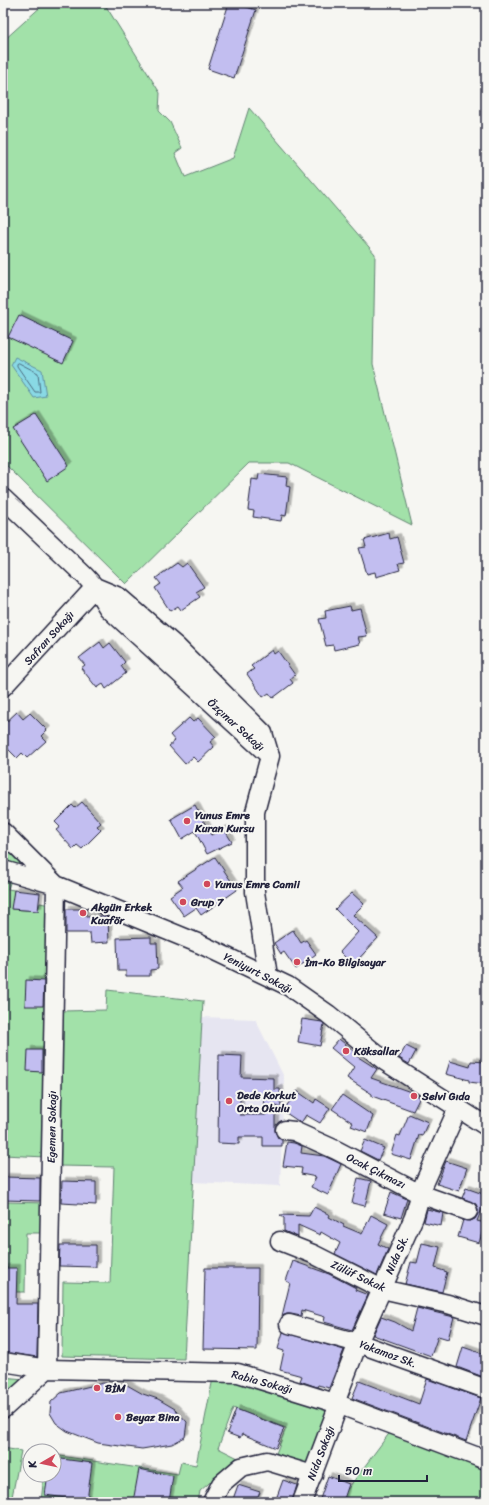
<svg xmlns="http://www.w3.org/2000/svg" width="489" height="1505" viewBox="0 0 489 1505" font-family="Sriracha,sans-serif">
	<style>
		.built { fill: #e6e5f1 }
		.green { fill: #a2e1a9; stroke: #628272 }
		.water { fill: #89d9e5; stroke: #6090a1 }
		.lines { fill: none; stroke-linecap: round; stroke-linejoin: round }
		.shore { stroke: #4b6b7f; stroke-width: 1 }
		.building { fill: #c2bef0; stroke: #22223b; fill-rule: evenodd; filter: url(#shadow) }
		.minor-casing { stroke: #22223b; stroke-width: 21 }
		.minor { stroke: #f6f6f2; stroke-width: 18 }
		.poi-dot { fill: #d1495b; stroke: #f6f6f2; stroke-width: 1.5 }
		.labels { text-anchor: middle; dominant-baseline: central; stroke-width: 4; stroke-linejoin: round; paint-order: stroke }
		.street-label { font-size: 11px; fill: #22223b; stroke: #f6f6f2 }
		.poi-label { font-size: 11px; font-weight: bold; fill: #22223b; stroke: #f6f6f2; text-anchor: start }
	</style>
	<defs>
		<filter id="shadow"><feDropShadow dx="3.5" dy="-3.5" stdDeviation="0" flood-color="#0004"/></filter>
	</defs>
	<rect width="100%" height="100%" fill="#f6f6f2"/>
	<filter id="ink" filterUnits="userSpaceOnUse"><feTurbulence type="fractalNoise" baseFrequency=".025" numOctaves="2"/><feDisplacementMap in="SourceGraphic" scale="8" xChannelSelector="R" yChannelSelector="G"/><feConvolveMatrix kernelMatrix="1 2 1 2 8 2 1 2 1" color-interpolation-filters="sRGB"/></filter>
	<g filter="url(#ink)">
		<!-- built -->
		<path class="built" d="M202 1017 255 1019 284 1077 280 1186 193 1182Z"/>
		<!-- green -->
		<path class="green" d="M45 3H104L160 93 159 111 170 122 182 148 175 153 185 177 233 158 249 108 375 254 373 364 412 525 289 463H249L126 584 3 462V41Z
			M3 842 22 862 17 865 3 861Z
			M3 874 12 877 8 889 14 890 12 909 38 911 40 903 50 905 46 1157 3 1155Z
			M107 990 203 1001 184 1359 62 1356 63 1282 110 1283 114 1167 59 1166 63 1011 106 1010Z
			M3 1202 46 1203 45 1233H26L25 1292H3Z
			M3 1377 24 1379 3 1398Z
			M215 1378 242 1380 329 1410 311 1467 275 1456 286 1428 233 1408 218 1448 238 1458 200 1491 198 1502H41L44 1475H54V1455L178 1474 181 1462 196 1465 212 1383Z
			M391 1431 486 1467V1502H338Z
			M3 1448 21 1451 11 1502H3Z"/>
		<!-- water -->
		<path class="water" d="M15 357 42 370 46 396 34 398 11 365Z"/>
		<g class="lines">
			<!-- shore -->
			<path class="shore" d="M19 363 38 373 40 392H35L17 366V364Z"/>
		</g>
		<!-- building -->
		<path class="building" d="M229 3H234L256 10 234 78 208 69Z
			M19 315 73 341 63 363 8 337Z
			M36 415 69 466 47 481 13 429Z
			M259 474 287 477 286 486 290 487 286 516 282 515 281 521 253 517 254 511 248 510 252 479 258 480Z
			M389 533 390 539 397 537 404 563 398 564 400 570 376 577 375 572 367 574 359 548 366 547 364 540Z
			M177 563 182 567 187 563 204 587 196 592 200 597 181 610 178 606 170 611 155 588 161 584 156 578Z
			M350 606 351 610 360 608 367 636 358 637 360 644 334 650 333 645 326 646 319 619 326 618 325 611Z
			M100 642 104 648 110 643 125 662 121 666 126 673 106 689 103 684 97 688 81 668 85 665 79 658Z
			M272 650 274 654 278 651 295 675 290 679 293 683 273 698 269 693 263 697 247 674 254 669 251 666Z
			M17 712 23 719 30 713 47 730 41 736 46 741 27 758 22 753 17 758 3 744V725Z
			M189 718 193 722 198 718 216 737 210 742 214 747 198 762 193 757 185 764 169 746 175 741 170 735Z
			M82 802 101 823 97 826 101 830 82 849 77 845 73 849 56 830 60 827 55 822 72 805 75 808Z
			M195 805 211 835 224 829 232 842 207 854 195 831 182 839 171 819Z
			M215 857 237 890 201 915 196 908 184 916 170 896 183 887 178 881Z
			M14 890 40 893 38 911 11 909Z
			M352 893 364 904 353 915 378 938 353 965 340 952 358 932 335 909Z
			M66 909H86V917L104 916 108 918 109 942 91 943 90 933H66Z
			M293 930 301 943 306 940 316 954 296 969 284 952 281 954 274 943Z
			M151 937V943H157L158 969 150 970V976H126V971H118L117 938Z
			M26 980 44 981 43 1006H25Z
			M302 1019 322 1022 324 1024 320 1046 298 1042Z
			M339 1039 356 1053 355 1055 377 1069 371 1078 408 1091 420 1097 413 1111 372 1096V1094L347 1078 354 1067 331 1048Z
			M406 1046 416 1051 409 1064 399 1058Z
			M28 1050H42V1072L27 1071Z
			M219 1055 242 1056 241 1077 274 1078V1089H280L281 1109 275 1105V1131L278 1138 282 1140V1146H263V1137H239V1144L218 1143ZM240 1097H264L266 1115H240Z
			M450 1061 470 1067 471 1061 486 1062 485 1084 469 1082V1080L446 1074Z
			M297 1091 314 1103 316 1099 330 1108 320 1123 306 1115 301 1123 283 1111Z
			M342 1095 373 1116 367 1132 351 1126 353 1123 332 1109Z
			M409 1114 428 1122 422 1136 419 1135 411 1160 391 1154 397 1135 400 1136Z
			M365 1140 384 1148 378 1160 360 1151Z
			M287 1142 294 1143 302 1146 301 1153 324 1156 341 1164 328 1195 311 1187 316 1177 301 1174 302 1168 283 1166Z
			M446 1161 467 1168 459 1191 437 1184Z
			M5 1177 40 1178V1201L4 1200Z
			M358 1178 371 1181 365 1206 352 1203Z
			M62 1181 96 1182V1205L61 1203Z
			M466 1188 486 1195V1199L477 1221 485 1223 479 1243 458 1237 463 1220 470 1221 475 1219 478 1214V1209L476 1204 462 1198Z
			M391 1192 407 1199 401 1218 384 1213Z
			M314 1207 330 1215 329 1217 344 1225 343 1226 362 1234 371 1215 388 1224 378 1244 388 1249 377 1275 335 1254 340 1243 321 1232 320 1235 298 1225V1237L284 1231V1218L280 1215 309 1216Z
			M427 1209 443 1213 441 1226 424 1222Z
			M422 1243 440 1247 435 1268 447 1272 442 1292 405 1284 411 1262 417 1263Z
			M60 1245H96V1267L59 1266Z
			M293 1261 329 1274 356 1288 355 1290 368 1295 352 1330 324 1322 325 1317 302 1310 301 1316 291 1314H287L282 1316 290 1283 286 1281Z
			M3 1268H17L16 1304H38L37 1357 3 1352Z
			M205 1268H258L257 1350 203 1349Z
			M417 1308 454 1317 448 1339 438 1336 431 1356 373 1335 381 1317 395 1322 411 1331Z
			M283 1332 344 1350 329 1388 318 1385 317 1387 300 1381 302 1376 280 1370 284 1351 278 1349Z
			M463 1347 486 1355V1378L457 1367Z
			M427 1379 481 1398 466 1441 352 1398 359 1381 419 1404Z
			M103 1383 127 1385 143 1394 158 1399 175 1409 187 1422 185 1437 172 1444 142 1449 98 1443 67 1431 56 1423 50 1413 51 1402 61 1393Z
			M236 1409 284 1428 276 1448 242 1434 240 1438 227 1433Z
			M54 1458 92 1463 87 1501 45 1495 48 1475H54Z
			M139 1469 173 1476 169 1502H133Z
			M328 1476 349 1484 343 1502H319Z
			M283 1480 297 1485 292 1502H275Z
			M238 1485 260 1492 256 1502H232Z"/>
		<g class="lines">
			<!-- minor casing -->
			<g class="minor-casing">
				<path id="minor" d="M3 498 85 576 95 587 108 608 270 756
					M95 587 119 597 177 647 263 733 269 753
					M3 687 95 587
					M3 832 56 885 47 1369 3 1409
					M3 870 56 885 200 944 288 986 328 1014 386 1062 486 1126
					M268 976 255 892V812L270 756
					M285 1130 294 1131 336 1150 420 1194 468 1211
					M280 1241 313 1254 382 1289 448 1304 486 1316
					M289 1324 358 1343 486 1389
					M3 1362 47 1369 238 1373 335 1403 486 1460
					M335 1403 358 1343 414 1217 423 1186 458 1108
					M212 1502 221 1484 241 1467 267 1461 313 1475
					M302 1502 339 1404"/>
			</g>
			<!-- minor -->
			<use href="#minor" class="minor"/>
		</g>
	</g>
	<!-- markers -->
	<g class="poi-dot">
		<circle cx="187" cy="821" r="4"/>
		<circle cx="207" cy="884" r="4"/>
		<circle cx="183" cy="902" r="4"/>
		<circle cx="83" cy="913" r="4"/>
		<circle cx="297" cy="962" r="4"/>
		<circle cx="346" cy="1051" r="4"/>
		<circle cx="414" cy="1096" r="4"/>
		<circle cx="229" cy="1101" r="4"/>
		<circle cx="97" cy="1388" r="4"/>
		<circle cx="118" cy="1417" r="4"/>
	</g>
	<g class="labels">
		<!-- street labels -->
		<g class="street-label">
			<text transform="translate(49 638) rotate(-48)">Safran Sokağı</text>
			<text transform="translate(236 725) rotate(42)">Özçınar Sokağı</text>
			<text transform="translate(258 973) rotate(27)">Yeniyurt Sokağı</text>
			<text transform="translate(52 1127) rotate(-89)">Egemen Sokağı</text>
			<text transform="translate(376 1171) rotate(27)">Ocak Çıkmazı</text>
			<text transform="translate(397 1255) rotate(-66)">Nida Sk.</text>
			<text transform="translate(358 1276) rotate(25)">Zülüf Sokak</text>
			<text transform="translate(388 1354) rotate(20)">Yakamoz Sk.</text>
			<text transform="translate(262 1382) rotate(15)">Rabia Sokağı</text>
			<text transform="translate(321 1453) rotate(-69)">Nida Sokağı</text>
		</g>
		<!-- poi labels -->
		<g class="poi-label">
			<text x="195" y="815">Yunus Emre<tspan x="195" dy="13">Kuran Kursu</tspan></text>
			<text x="215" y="884">Yunus Emre Camii</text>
			<text x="191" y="902">Grup 7</text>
			<text x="91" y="907">Akgün Erkek<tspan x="91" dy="13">Kuaför</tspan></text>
			<text x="305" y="962">İm-Ko Bilgisayar</text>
			<text x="354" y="1051">Köksallar</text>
			<text x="237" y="1095">Dede Korkut<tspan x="237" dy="13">Orta Okulu</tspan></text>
			<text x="422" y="1096">Selvi Gıda</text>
			<text x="105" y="1388">BİM</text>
			<text x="126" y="1417">Beyaz Bina</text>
		</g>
	</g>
	<!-- margin -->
	<rect width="489" height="1505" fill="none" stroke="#f6f6f2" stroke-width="16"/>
	<rect x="8" y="8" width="473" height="1489" fill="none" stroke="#22223b" stroke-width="1.5" filter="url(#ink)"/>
	<!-- north arrow -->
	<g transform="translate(42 1463) rotate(261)"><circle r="19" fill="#f6f6f2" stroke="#a1a1a9"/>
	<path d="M0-3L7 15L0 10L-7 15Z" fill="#d1495b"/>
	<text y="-6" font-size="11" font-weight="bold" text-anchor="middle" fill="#22223b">K</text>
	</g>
	<!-- scale -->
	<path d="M339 1475v6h88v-6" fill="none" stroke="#22223b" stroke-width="2"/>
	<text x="345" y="1475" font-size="12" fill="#22223b" stroke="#f6f6f2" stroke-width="3" paint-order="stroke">50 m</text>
</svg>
